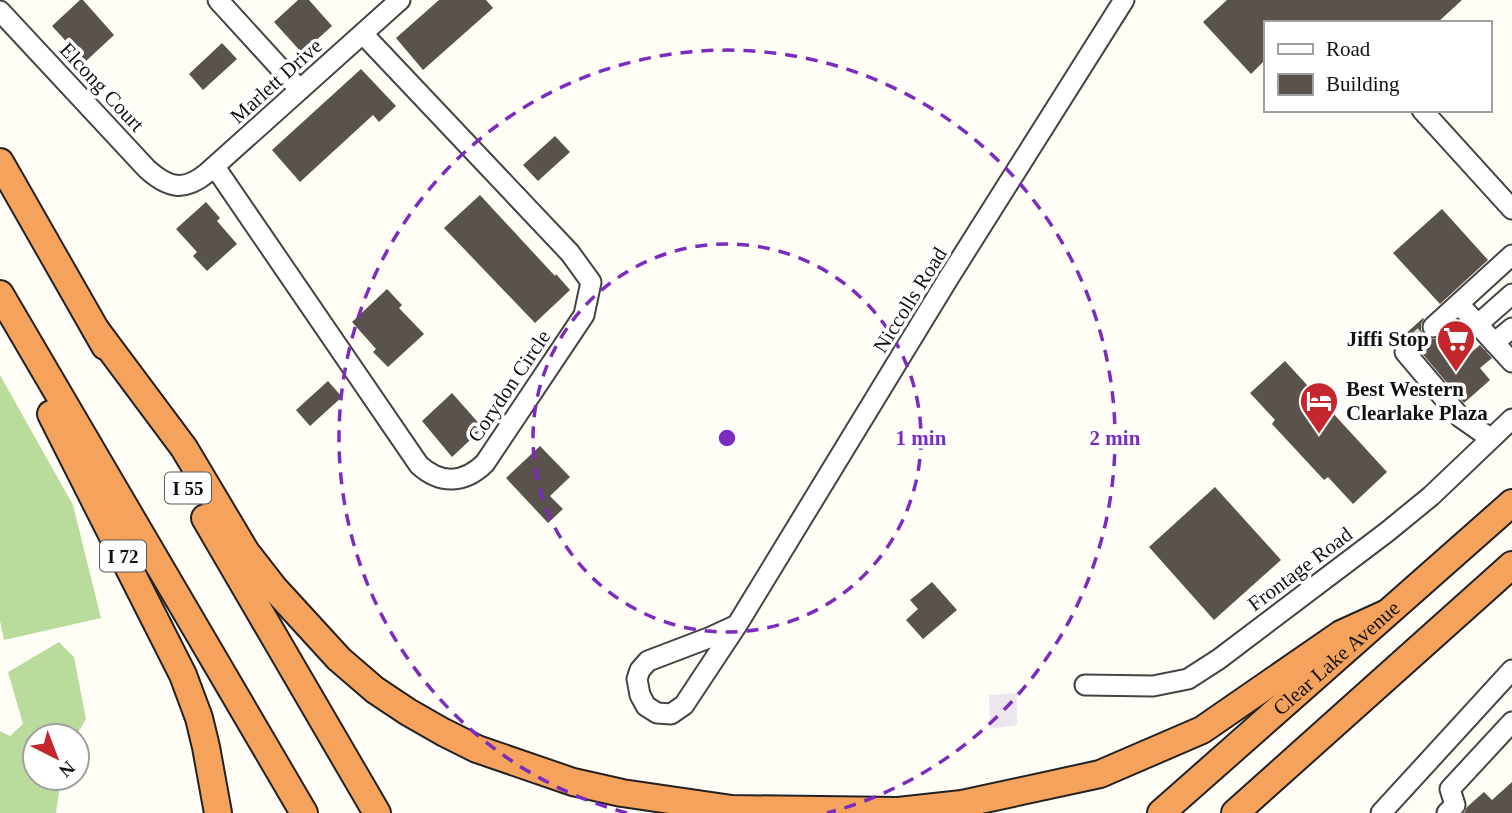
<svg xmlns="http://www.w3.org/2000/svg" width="1512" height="813" viewBox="0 0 1512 813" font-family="'Times New Roman',serif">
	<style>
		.industrial { fill: #eee6ef }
		.forest { fill: #b9dc9c }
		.building { fill: #5a524d }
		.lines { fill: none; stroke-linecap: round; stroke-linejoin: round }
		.minor-tunnel { stroke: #dbdad3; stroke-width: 19; stroke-dasharray: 19 10; stroke-linecap: butt }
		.minor-casing { stroke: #444; stroke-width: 23 }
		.highway-casing { stroke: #222; stroke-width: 30 }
		.minor { stroke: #fff; stroke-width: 19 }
		.highway { stroke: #f5a25d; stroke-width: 26 }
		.ring { fill: none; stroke: #7b2cbf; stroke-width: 3.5; stroke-dasharray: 12 9 }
		.labels { text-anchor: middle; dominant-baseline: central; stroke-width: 7; stroke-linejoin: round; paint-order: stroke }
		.shield { fill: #fff; stroke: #585858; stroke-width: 2 }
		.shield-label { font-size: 19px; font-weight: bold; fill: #111 }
		.street-label { font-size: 21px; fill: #111; stroke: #fff }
		.poi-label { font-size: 21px; font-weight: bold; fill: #111; stroke: #fff; text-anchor: end }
		.centre { fill: #7b2cbf; stroke: #fff; stroke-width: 3.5 }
		.ring-label { font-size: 21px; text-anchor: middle; font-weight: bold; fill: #7b2cbf; stroke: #fff; stroke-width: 7; stroke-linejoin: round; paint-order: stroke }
	</style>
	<rect width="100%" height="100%" fill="#fffdf5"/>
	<!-- industrial -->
	<path class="industrial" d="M1017 693V725L990 729 989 695Z"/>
	<!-- forest -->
	<path class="forest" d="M0 375 73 505 101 618 4 640 0 621Z
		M59 642 74 657 86 719 76 736H35V778H61L56 813H0V731L10 736 23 724 8 672Z"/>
	<!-- building -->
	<path class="building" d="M80 0H83L114 35 85 62 52 26Z
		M298 0H309L332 26 302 53 274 22Z
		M439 0H486L493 8 423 70 396 38Z
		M1227 0H1462L1437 23H1265V60L1251 74 1203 22Z
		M222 43 237 59 203 90 189 74Z
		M361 69 396 106 379 122 373 115 300 182 272 150Z
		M555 136 570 152 538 181 523 165Z
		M480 195 555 276 556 274 570 290 535 323 444 228Z
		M206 202 220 218 217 221 237 244 207 271 193 256 197 252 176 229Z
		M1442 209 1488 260 1440 304 1393 253Z
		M387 289 402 305 399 308 424 334 388 367 373 352 376 349 352 322Z
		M1423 318 1424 319 1421 324V330L1424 335 1429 338 1435 339 1440 337 1448 346 1455 340 1468 355 1480 345 1492 358 1480 368 1490 380 1464 403 1421 352 1422 346 1419 340 1414 336H1409L1403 338 1402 337Z
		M1285 361 1387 472 1353 504 1328 477 1324 480 1272 424 1275 420 1250 393Z
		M328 381 342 397 310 426 296 410Z
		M452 393 483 428 452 457 422 421Z
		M540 446 570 477 550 496 563 509 548 523 506 478Z
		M1215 487 1281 560 1214 620 1149 547Z
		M932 582 957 610 923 639 906 620 918 609 910 600Z
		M1512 782V813H1464L1467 807 1484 792 1492 800Z"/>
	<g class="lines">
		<!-- minor-tunnel -->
		<path class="minor-tunnel" d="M1410 348 1433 327"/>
		<!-- minor casing -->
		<g class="minor-casing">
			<path id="minor" d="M218 0 300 90
				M0 11 147 169C168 188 184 192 207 173L400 0
				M1422 110 1512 209
				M215 167 419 465C441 485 465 483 485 463L584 315 591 282 570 253 363 34
				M1459 304 1512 362
				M1477 325 1512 294
				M1433 327 1512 255
				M1494 343 1512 328
				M1410 348 1405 352 1460 417 1490 438
				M737 625 711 637 648 661 640 670 637 679 640 695 646 706 657 713 671 714 684 705 737 625 948 279 1124 0
				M1085 685 1153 686 1188 679 1219 659 1387 532 1431 496 1512 419
				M1381 813 1512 670
				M1447 813 1455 805 1450 789 1512 722"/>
		</g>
		<!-- highway casing -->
		<g class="highway-casing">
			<g id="highway">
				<path d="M0 162 105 346"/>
				<path d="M0 294 304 813"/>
				<path d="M96 330 184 448 246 552 274 588 339 659 375 690 408 712 443 732 477 749 573 782 622 793 732 809 898 811 962 804 1100 774 1202 730 1341 634 1385 614"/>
				<path d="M51 414 183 675 199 718 206 747 218 813"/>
				<path d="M205 518 377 813"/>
				<path id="s1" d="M1161 813 1512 503"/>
				<path d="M1235 813 1512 565"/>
			</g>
		</g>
		<!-- minor -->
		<use href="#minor" class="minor"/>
		<!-- highway -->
		<use href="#highway" class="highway"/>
	</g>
	<!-- distance rings -->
	<g class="ring">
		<circle cx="727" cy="438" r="194"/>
		<path d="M627 813A388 388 0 1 1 827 813"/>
	</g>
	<!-- icons -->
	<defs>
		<g id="supermarket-pin" transform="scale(2.0125)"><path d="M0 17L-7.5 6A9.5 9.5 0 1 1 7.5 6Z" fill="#c4262e" stroke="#fff"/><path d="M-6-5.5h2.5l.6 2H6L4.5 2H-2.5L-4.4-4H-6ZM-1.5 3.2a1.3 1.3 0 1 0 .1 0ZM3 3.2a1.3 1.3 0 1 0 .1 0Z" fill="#fff"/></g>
		<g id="hotel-pin" transform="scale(2.0125)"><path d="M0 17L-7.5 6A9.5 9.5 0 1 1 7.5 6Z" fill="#c4262e" stroke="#fff"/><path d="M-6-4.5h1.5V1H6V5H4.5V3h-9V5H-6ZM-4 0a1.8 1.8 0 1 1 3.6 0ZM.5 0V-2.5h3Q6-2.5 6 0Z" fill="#fff"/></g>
	</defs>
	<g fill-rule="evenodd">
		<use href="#supermarket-pin" x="1456" y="339"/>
		<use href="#hotel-pin" x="1319" y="401"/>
	</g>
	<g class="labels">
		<!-- shield labels -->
		<g class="shield">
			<rect x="165" y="472.5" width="46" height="31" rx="5"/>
			<rect x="100" y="540.5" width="46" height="31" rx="5"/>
		</g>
		<g class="shield-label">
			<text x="188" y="488">I 55</text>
			<text x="123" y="556">I 72</text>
		</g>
		<!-- street labels -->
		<g class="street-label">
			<text transform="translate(276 81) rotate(-42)">Marlett Drive</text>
			<text transform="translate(102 87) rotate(47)">Elcong Court</text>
			<text transform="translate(910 300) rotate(-58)">Niccolls Road</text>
			<text transform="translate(509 386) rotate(-56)">Corydon Circle</text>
			<text transform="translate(1300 569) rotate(-37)">Frontage Road</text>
			<text stroke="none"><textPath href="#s1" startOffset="234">Clear Lake Avenue</textPath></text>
		</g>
		<!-- poi labels -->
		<g class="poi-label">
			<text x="1429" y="339">Jiffi Stop</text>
			<text x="1346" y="389" text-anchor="start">Best Western<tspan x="1346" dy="24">Clearlake Plaza</tspan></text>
		</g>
	</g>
	<circle cx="727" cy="438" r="10" class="centre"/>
	<g class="ring-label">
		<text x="921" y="445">1 min</text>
		<text x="1115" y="445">2 min</text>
	</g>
	<!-- legend -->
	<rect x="1264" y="21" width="228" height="91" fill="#ffffff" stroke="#a0a0a0" stroke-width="2"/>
	<rect x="1278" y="44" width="35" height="10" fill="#ffffff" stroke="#a0a0a0" stroke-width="2"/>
	<text x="1326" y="56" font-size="21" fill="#111111">Road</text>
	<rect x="1278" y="74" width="35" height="21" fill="#5a524d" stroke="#a0a0a0" stroke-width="2"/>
	<text x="1326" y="91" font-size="21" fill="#111111">Building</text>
	<!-- north arrow -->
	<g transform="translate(56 757) rotate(138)"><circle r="33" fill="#ffffff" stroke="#a0a0a0" stroke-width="2"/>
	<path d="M0-5L12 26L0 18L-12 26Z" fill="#c4262e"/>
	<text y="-10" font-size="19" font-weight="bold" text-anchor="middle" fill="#111111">N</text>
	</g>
</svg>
